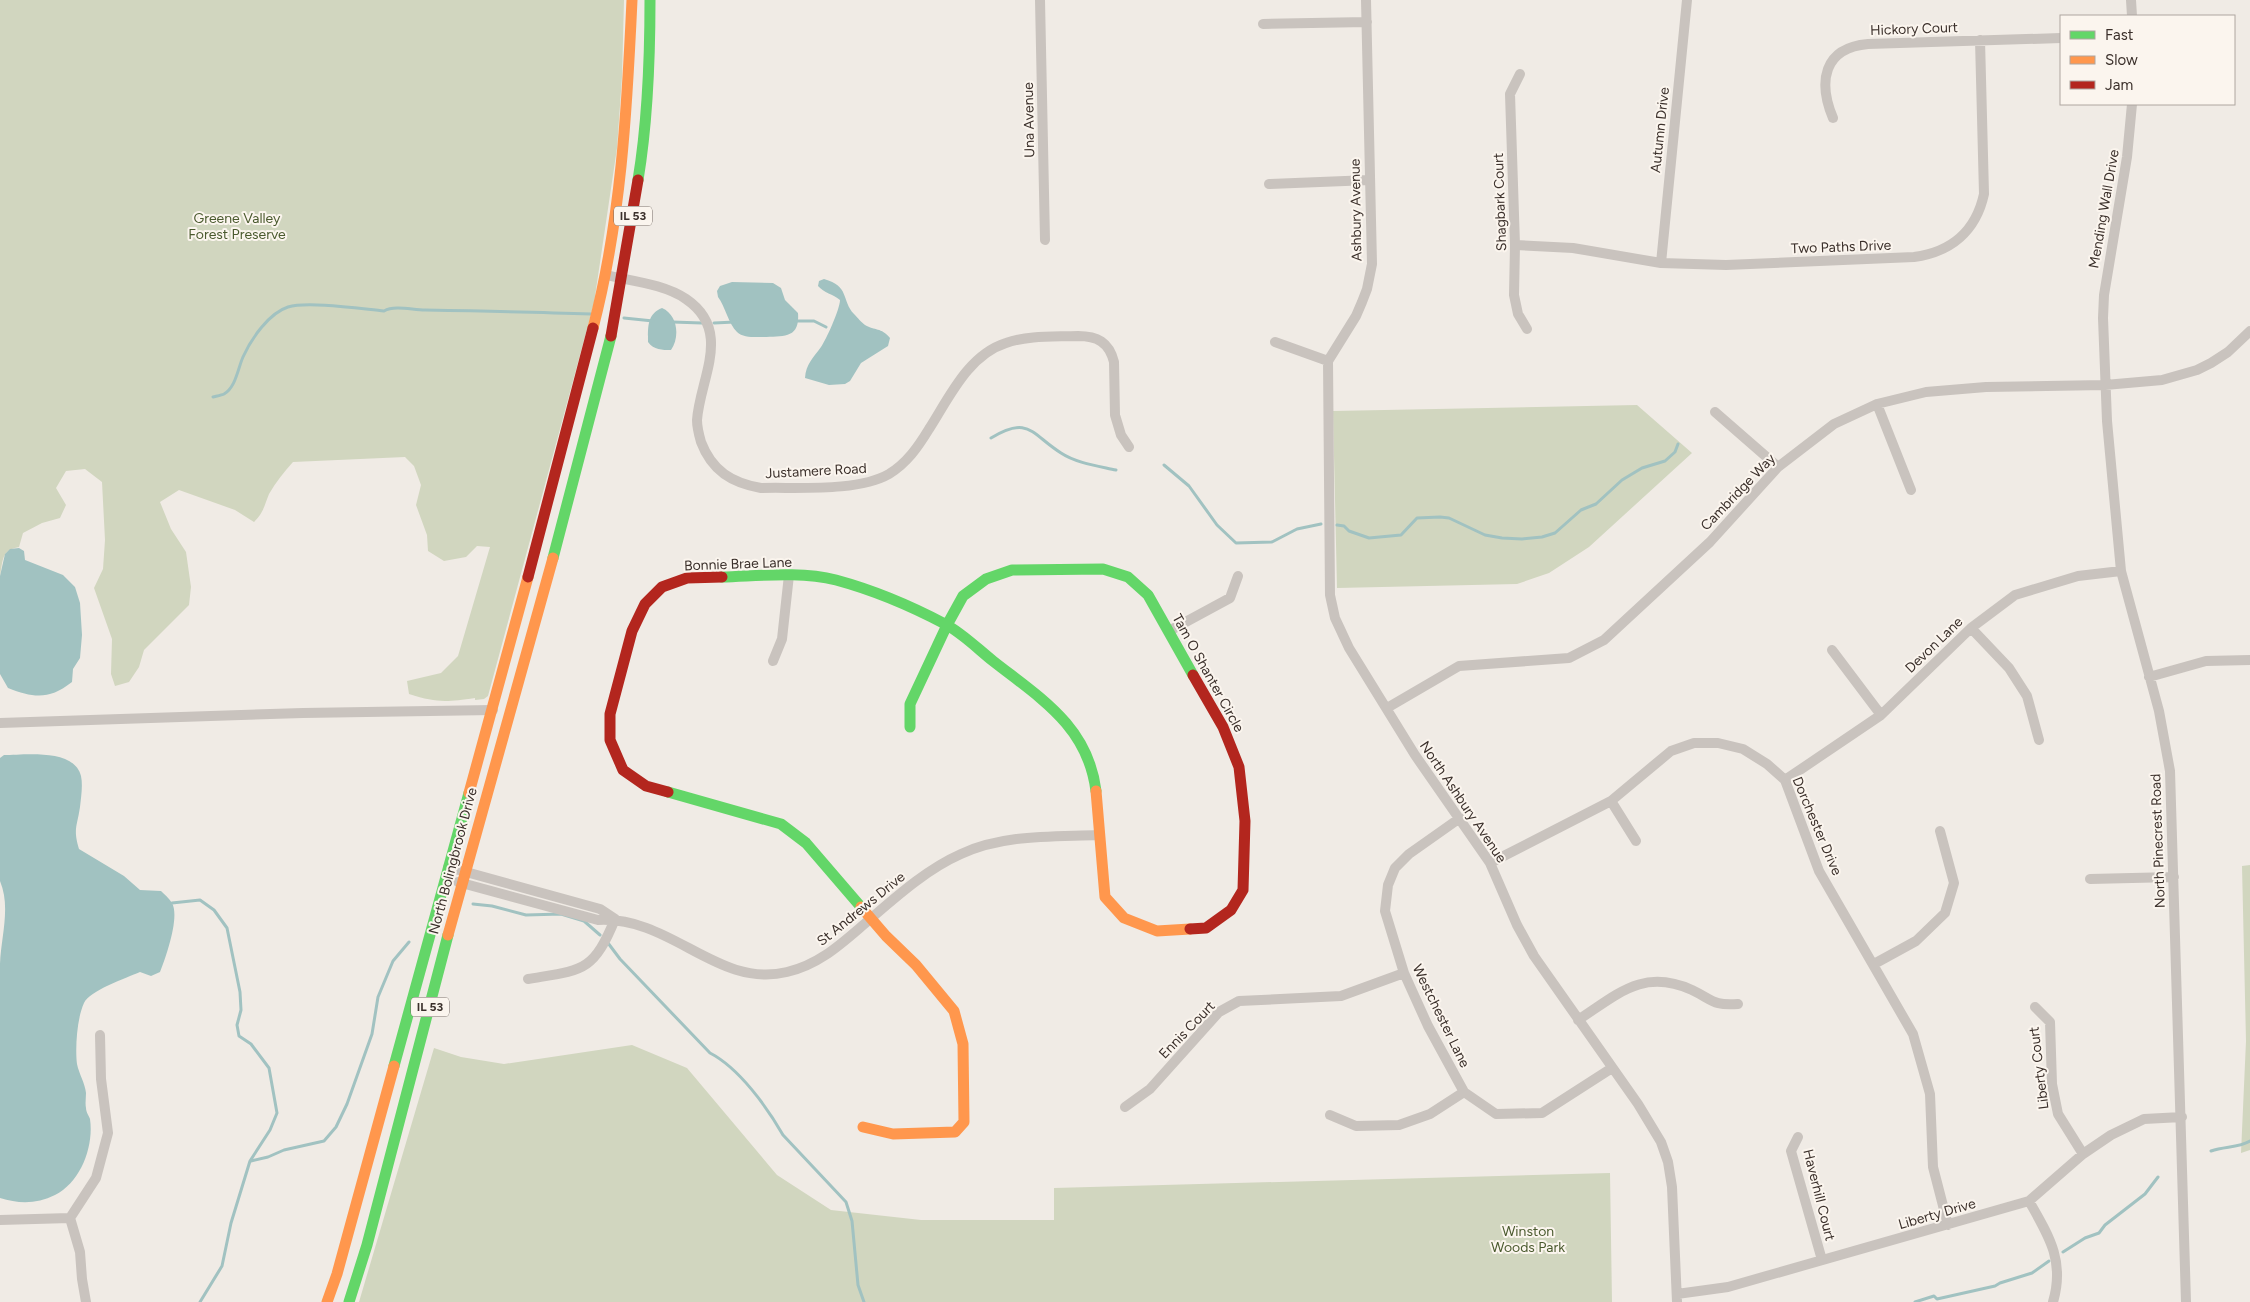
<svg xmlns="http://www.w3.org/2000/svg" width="2250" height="1302" viewBox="0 0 2250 1302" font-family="Figtree,sans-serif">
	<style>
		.green { fill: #d1d6bf }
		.water { fill: #a1c2c1 }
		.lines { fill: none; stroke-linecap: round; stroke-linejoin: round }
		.stream { stroke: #a1c2c1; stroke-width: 3 }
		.street { stroke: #c9c3be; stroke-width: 10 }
		.fast { stroke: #63d668; stroke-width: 11 }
		.slow { stroke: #ff974d; stroke-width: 11 }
		.jam { stroke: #b3261e; stroke-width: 11 }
		.labels { text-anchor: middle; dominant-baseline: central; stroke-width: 4; stroke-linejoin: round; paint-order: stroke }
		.shield { fill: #fbf5ee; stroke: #756b66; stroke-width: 1 }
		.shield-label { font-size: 12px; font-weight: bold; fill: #3b302b }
		.street-label { font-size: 14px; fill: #3b302b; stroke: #fbf5ee }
		.park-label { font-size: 14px; fill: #4a5a2e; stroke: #fbf5ee }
	</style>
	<rect width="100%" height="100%" fill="#f0ebe5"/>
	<!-- green -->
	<path class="green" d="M0 0H624L622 77 617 148 594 303 488 696 484 699 475 700V698C446 702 437 703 409 694L407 681 441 673 458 656 490 547 477 546 466 557 444 561 428 551 427 535 416 505 421 485 414 466 405 457 293 462C284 472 276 482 269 494 264 506 264 512 254 522L235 510 179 490 160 502 171 529 186 552 191 587 189 605 144 650 139 667 129 682 115 686 111 674 112 639 94 588 103 569 105 540 102 482 85 469 66 471 56 488 66 505 60 518 42 523 23 533 19 547C1 550 3 561 0 576Z
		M1637 405 1692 453 1589 547 1549 573 1517 584 1337 588 1333 411Z
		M2250 865V1150L2241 1153 2246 1041 2242 866Z
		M632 1045 687 1068 777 1175 831 1210 921 1220H1054V1188L1610 1173 1612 1302H359L434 1048 461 1057 504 1064Z"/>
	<!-- water -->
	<path class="water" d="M824 279C850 286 841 300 854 314 857 317 862 323 865 325 875 331 881 327 890 338L888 346 861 363 850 381 845 384 829 385 805 378C806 364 813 358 821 347 826 340 840 309 840 300 833 294 824 293 818 286L819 281Z
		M732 282 773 283 781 288 785 300 798 313C800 339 783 336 763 337 755 337 743 338 737 332 729 325 725 306 718 297L717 291 720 286Z
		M662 308C678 315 680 337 671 350 662 350 654 350 648 342 648 327 647 314 662 308Z
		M19 548 24 551 25 560 63 575 75 587 80 603 82 635 80 658 73 669 72 682C49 700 34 698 8 688L0 674V576L5 554 10 549Z
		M4 755C25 755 74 748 81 776 83 785 81 798 80 807 77 827 73 829 79 849L124 876 140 890 161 891C164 894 169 898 172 903 180 917 166 957 160 972L151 976 140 972C126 978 89 991 84 1003 77 1018 75 1048 77 1064 79 1074 85 1083 86 1093 86 1098 85 1103 86 1108 86 1112 89 1116 90 1119 94 1146 81 1182 55 1195 37 1204 19 1204 0 1198 0 1120 0 1042 0 964 1 937 11 907 0 881V758Z"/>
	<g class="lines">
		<!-- stream -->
		<path class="stream" d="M624 318 653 321
			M796 321H814L826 327
			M672 322 702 323
			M714 323 735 322
			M213 397C217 396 222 395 224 394 236 387 238 368 243 357 251 339 269 313 288 307 308 301 362 309 384 311 395 305 412 310 425 310 480 311 535 312 591 314
			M991 438C1029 415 1031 434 1061 453 1076 463 1098 466 1116 470
			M1164 465 1189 486 1217 525 1236 543 1272 542 1297 529 1321 524
			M1337 525 1344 526 1349 531 1369 538 1401 535 1417 518 1440 517 1449 518 1485 535 1502 538 1522 539 1542 537 1555 533 1581 510 1596 504 1622 480 1642 468 1665 461 1675 452 1678 444
			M172 903 200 900 214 910 227 928 240 992 241 1010 237 1025 239 1036 251 1044 269 1068 277 1113 270 1130 250 1161 231 1223 222 1266 200 1302
			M473 904 492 906 526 915 561 914 584 921 600 935
			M608 943 620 959 710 1053C739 1068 767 1107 783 1135L846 1202 852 1221 858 1285 864 1302
			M2211 1151C2225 1146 2238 1148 2250 1141
			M251 1161 268 1157 284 1150 324 1141 336 1127 347 1104 372 1034 378 997 393 961 409 942
			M2063 1252 2085 1238 2099 1233 2105 1225 2145 1194 2158 1177
			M1915 1302 1934 1296 1937 1299 1995 1286 2000 1283 2032 1273 2049 1261"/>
		<!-- street -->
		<path class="street" d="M1040 0 1045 240
			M1366 0 1372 264 1367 289 1362 302 1356 316 1328 361 1330 595 1335 618 1349 648 1415 755 1490 863 1517 925 1534 956 1638 1104 1661 1142 1668 1162 1672 1187 1677 1302
			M2131 0 2132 16
			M1263 24 1367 22
			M1520 74 1510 94 1515 245 1514 295 1518 314 1527 329
			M2132 104 2127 157 2104 295 2103 318 2107 421 2121 571 2159 711 2170 771 2186 1302
			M1833 118C1818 82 1823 48 1868 44L2061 38
			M1269 184 1370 180
			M1515 245 1573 248 1661 263 1726 265 1914 257C1951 252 1976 231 1984 194L1980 40
			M1661 263 1687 0
			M606 275C631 281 664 284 686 299 733 331 700 378 697 420 697 428 699 435 701 442 712 471 732 483 761 488 797 487 858 492 889 474 907 463 918 447 929 429 949 398 968 355 1006 343 1029 335 1054 337 1078 336 1097 336 1109 342 1114 362L1115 415 1121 435 1129 447
			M1275 342 1328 361
			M1877 404 1911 490
			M1715 412 1778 467
			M1971 628 2009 668 2027 696 2039 740
			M1169 631 1230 598 1238 576
			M1832 650 1881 715
			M773 661 782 639 789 575
			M2149 677 2206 661 2250 660
			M1387 708 1459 666 1569 658 1604 640 1710 542 1778 467 1834 424 1877 404 1926 392 1986 387 2105 385 2162 380 2197 370 2211 363 2228 352 2250 331
			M0 723 303 713 493 710
			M1785 780 1881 715 1971 628 2015 595 2078 576 2121 571
			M1611 801 1636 841
			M1460 818 1409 854 1395 868 1388 885 1385 911 1404 973 1428 1026 1464 1092 1496 1114 1542 1113 1612 1068
			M1490 863 1611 801 1671 751 1694 743H1718L1743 749 1767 764 1785 780 1819 871 1913 1034 1930 1094 1933 1167 1948 1225
			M448 867 600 909 615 919
			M2090 879 2174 877
			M458 882 598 920C672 916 717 989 787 972 821 964 843 942 869 920 897 896 927 869 961 854 1004 834 1053 837 1099 835
			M1874 964 1916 941 1945 913 1954 883 1940 831
			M528 979C582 970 593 973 615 919
			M2035 1007 2050 1022 2052 1084 2058 1114 2083 1154
			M1578 1020C1618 994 1643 968 1692 990 1713 1000 1713 1006 1738 1004
			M1125 1107 1150 1089 1219 1012 1239 1001 1341 996 1404 973
			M1330 1115 1356 1126 1399 1125 1430 1114 1464 1092
			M1798 1137 1791 1151 1822 1260
			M2029 1201C2049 1236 2065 1261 2053 1302
			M0 1220 70 1218
			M1677 1294 1728 1287 2029 1201 2083 1154 2111 1135 2144 1119 2182 1117
			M86 1302 82 1279 80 1252 70 1218 96 1178 108 1133 101 1079 100 1035"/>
		<!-- fast -->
		<path class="fast" d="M638 180C648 120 650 60 650 0
			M553 558 611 336
			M722 577C759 576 800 571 836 580 873 590 911 606 945 624 962 633 978 649 993 661 1040 698 1088 726 1096 791
			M910 727V704L947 625 963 596 986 579 1012 570 1103 569 1128 577 1148 595 1193 675
			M668 792 781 824 806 843 861 907
			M394 1066 469 793
			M349 1302 367 1245 448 935"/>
		<!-- slow -->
		<path class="slow" d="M593 328C621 221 627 110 632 0
			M1096 791 1105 897 1124 918 1157 931 1190 929
			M469 793 528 577
			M861 907 886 936 916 965 954 1011 963 1044 964 1122 955 1132 893 1134 863 1127
			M448 935 553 558
			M327 1302 337 1274 394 1066"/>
		<!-- jam -->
		<path class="jam" d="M611 336 638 180
			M528 577 593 328
			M668 792 646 786 623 770 610 740V714L632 631 645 604 662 587 687 578 722 577
			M1190 929 1206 928 1231 910 1243 890 1245 821 1239 767 1223 727 1193 675"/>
	</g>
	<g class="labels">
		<!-- shield labels -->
		<g class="shield">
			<rect x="614" y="206.5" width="38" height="19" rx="4"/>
			<rect x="411" y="997.5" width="38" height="19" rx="4"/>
		</g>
		<g class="shield-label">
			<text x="633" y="216">IL 53</text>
			<text x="430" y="1007">IL 53</text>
		</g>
		<!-- street labels -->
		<g class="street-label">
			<text transform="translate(1914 29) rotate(-2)">Hickory Court</text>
			<text transform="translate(1029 120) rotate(-91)">Una Avenue</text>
			<text transform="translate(1660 130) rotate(-84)">Autumn Drive</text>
			<text transform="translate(1500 202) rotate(-92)">Shagbark Court</text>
			<text transform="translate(2104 209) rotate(-80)">Mending Wall Drive</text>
			<text transform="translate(1356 210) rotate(-91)">Ashbury Avenue</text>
			<text transform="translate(1841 247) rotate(-2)">Two Paths Drive</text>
			<text transform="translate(816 471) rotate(-3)">Justamere Road</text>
			<text transform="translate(1738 492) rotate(-46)">Cambridge Way</text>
			<text transform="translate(738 564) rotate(-2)">Bonnie Brae Lane</text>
			<text transform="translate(1934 645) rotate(-44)">Devon Lane</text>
			<text transform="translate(1208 673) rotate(61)">Tam O Shanter Circle</text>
			<text transform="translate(1463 802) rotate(56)">North Ashbury Avenue</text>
			<text transform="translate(1817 826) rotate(67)">Dorchester Drive</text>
			<text transform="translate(2158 841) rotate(-92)">North Pinecrest Road</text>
			<text transform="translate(453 861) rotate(-75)">North Bolingbrook Drive</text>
			<text transform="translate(861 909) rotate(-39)">St Andrews Drive</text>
			<text transform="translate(1441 1016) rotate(64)">Westchester Lane</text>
			<text transform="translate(1187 1030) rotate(-46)">Ennis Court</text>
			<text transform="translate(2039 1068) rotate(-97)">Liberty Court</text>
			<text transform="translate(1819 1195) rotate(76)">Haverhill Court</text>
			<text transform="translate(1937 1214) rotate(-16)">Liberty Drive</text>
		</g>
		<!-- park labels -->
		<g class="park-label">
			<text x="237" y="218">Greene Valley<tspan x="237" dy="16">Forest Preserve</tspan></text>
			<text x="1528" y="1231">Winston<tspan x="1528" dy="16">Woods Park</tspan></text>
		</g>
	</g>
	<!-- legend -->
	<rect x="2060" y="15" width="175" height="90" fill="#fbf5ee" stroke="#aea6a0"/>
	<rect x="2070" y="31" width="25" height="8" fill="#63d668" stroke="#aea6a0"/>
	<text x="2105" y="40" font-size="15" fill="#3b302b">Fast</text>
	<rect x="2070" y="56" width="25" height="8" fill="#ff974d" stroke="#aea6a0"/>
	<text x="2105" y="65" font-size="15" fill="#3b302b">Slow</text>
	<rect x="2070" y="81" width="25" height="8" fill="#b3261e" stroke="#aea6a0"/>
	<text x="2105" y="90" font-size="15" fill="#3b302b">Jam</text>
</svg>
